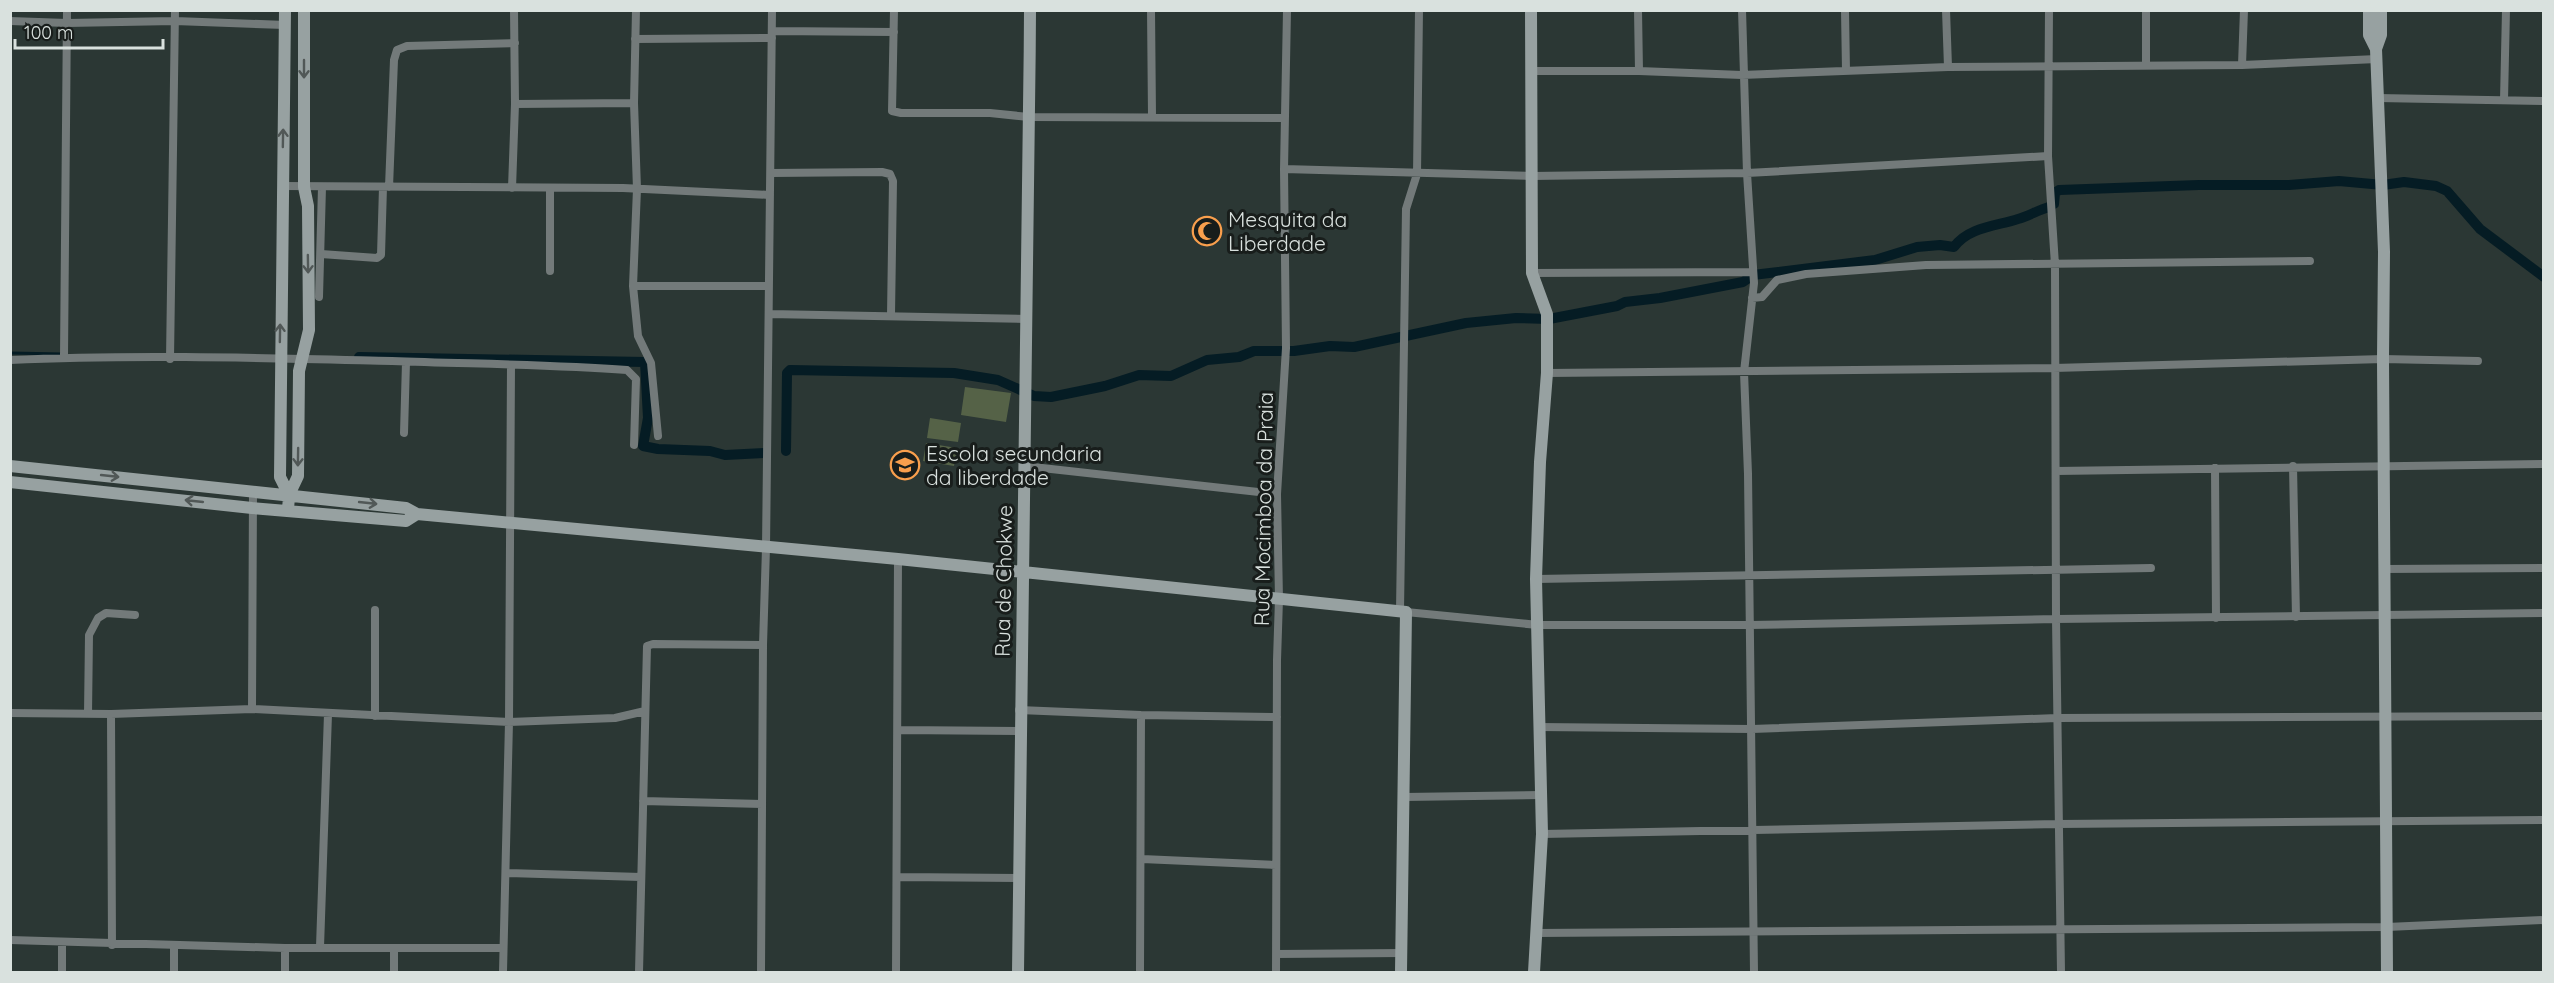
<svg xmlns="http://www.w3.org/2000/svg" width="2554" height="983" viewBox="0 0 2554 983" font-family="Quicksand,sans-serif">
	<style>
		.green { fill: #556247 }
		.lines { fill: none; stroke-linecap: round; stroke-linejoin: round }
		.stream { stroke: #051c24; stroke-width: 3 }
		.canal { stroke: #051c24; stroke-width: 10 }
		.street { stroke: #737a7a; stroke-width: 8 }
		.secondary { stroke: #97a1a1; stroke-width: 12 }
		.oneway { stroke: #515857 }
		.labels { text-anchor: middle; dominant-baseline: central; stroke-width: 6; stroke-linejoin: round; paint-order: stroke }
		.poi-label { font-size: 21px; fill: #d9e1de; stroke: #181d1b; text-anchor: start }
		.street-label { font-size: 21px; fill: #d9e1de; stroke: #181d1b }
	</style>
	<rect width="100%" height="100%" fill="#2b3734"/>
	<!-- green -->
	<path class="green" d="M965 387 1011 393 1006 422 961 415Z
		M930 418 961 423 958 442 927 438Z
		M926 443 957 448 954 466 923 461Z"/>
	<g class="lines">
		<!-- stream -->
		<path class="stream" d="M10 353 62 354"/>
		<!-- canal -->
		<path class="canal" d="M2054 204 2055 193 2059 190 2199 185H2289L2339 181 2383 185 2404 182 2436 186 2447 191 2480 229 2544 277
			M359 357 645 362 648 418 643 446 658 449 710 451 725 455 766 453
			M786 451 787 373 790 370 954 373 998 380 1034 396 1051 397 1105 386 1139 375 1171 376 1207 360 1239 357 1254 351H1294L1330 346 1354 347 1466 323 1516 318 1549 319 1617 306 1625 302 1660 298 1743 282 1753 275 1875 260 1917 247 1940 245 1954 247C1968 227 1997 226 2018 219 2029 216 2038 210 2049 207"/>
		<!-- street -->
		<path class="street" d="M636 10 634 103 637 189 633 286 638 336 651 363 658 436
			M894 10 892 111 901 113H990L1029 117 1285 118
			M1151 10 1152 116
			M1638 10 1639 71
			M1742 10 1747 173 1754 283 1744 372 1748 474 1754 972
			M1845 10 1846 71
			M1946 10 1948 67
			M2049 10 2048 156 2055 265 2056 619 2061 972
			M10 21 67 23 175 21 285 25
			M772 31 894 32
			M635 39 772 38
			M2146 65V10
			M2242 65 2244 10
			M1531 71H1639L1742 75 1948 67 2242 65 2377 59
			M2378 98 2544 101
			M2504 100 2506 10
			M515 104 634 103
			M1284 169 1532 176 1747 173 2048 156
			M771 173 882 172 890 174 893 181 891 315
			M282 186 623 188 770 195
			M389 187 394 60 397 50 407 46 515 43
			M512 188 515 104 514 10
			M550 188V271
			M321 254 377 258 381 255 383 187
			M1532 273 1753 272
			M633 286H769
			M319 297 322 187
			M1752 298 1762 297 1777 280 1806 274 1926 265 2310 261
			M769 314 1028 319
			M64 357 67 10
			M170 359 175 10
			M10 360C136 354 266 358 392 361 470 364 549 364 627 370L636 379 634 445
			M1547 373 2054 368 2383 359 2478 361
			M404 433 406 362
			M1024 466 1277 494
			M2293 466 2296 617
			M2215 468 2216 618
			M2056 471 2544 464
			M2384 569 2544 568
			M1536 579 2151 568
			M1400 611 1406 209 1417 174 1419 10
			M1406 612 1538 625H1750L2056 619 2544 613
			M252 709 253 491
			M1019 710 1141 715 1277 717
			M10 713 111 714 252 709 509 722 615 718 645 711
			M88 714 89 635 98 618 106 613 135 615
			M111 714 112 945
			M375 716V610
			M1538 727 1752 729 2057 718 2544 716
			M898 730 1019 731
			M1404 797 1541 795
			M643 801 762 804
			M1542 834 2058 824 2544 820
			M1142 859 1276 865
			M506 873 641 877
			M898 877 1019 878
			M1536 933 2387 927 2544 920
			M10 940 285 948H503
			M320 947 328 714
			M1276 954 1403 953
			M62 972V942
			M174 972V945
			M285 972V948
			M394 972V949
			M503 972 509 722 511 365
			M639 972 647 646 653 644 763 645
			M761 972 763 645 766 548 772 10
			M896 972 898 559
			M1140 972 1141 715
			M1276 972 1277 660 1279 599 1277 494 1286 348 1284 169 1287 10"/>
		<!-- secondary -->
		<path class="secondary" d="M285 10 280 477 289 495
			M1531 10 1532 273 1547 314V373L1540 462 1536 579 1542 834 1534 972
			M2369 10V35L2376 49
			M2381 10V35L2376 49 2384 252 2383 359 2387 972
			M10 466 406 508 417 514 898 559 1406 612 1401 972
			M10 482 252 508 406 521 417 514
			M288 511 289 495 298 476 299 371 309 330 308 206 304 187V10
			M1018 972C1020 652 1028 331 1030 10"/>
	</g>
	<!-- one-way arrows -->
	<defs><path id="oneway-shaft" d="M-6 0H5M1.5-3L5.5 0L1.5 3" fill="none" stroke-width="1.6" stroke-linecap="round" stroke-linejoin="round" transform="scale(1.5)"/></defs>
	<g class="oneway">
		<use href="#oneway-shaft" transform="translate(304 69) rotate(90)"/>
		<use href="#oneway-shaft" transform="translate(283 138) rotate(-89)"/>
		<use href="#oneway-shaft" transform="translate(308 264) rotate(89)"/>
		<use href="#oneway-shaft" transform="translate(280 333) rotate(-89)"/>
		<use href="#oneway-shaft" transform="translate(298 457) rotate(91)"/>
		<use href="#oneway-shaft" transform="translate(110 476) rotate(6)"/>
		<use href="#oneway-shaft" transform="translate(194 501) rotate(-174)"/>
		<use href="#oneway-shaft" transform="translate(368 503) rotate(6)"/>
	</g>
	<!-- icons -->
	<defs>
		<g id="mosque-ring" transform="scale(1.5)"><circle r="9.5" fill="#181d1b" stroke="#f99f4d" stroke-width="1.5"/><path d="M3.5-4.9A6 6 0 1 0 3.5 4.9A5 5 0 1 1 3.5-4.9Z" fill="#f99f4d"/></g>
		<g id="school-ring" transform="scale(1.5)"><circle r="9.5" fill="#181d1b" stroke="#f99f4d" stroke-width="1.5"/><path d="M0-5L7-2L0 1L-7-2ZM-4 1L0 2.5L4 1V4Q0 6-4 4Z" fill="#f99f4d"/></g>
	</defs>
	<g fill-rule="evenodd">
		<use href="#mosque-ring" x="1207" y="231"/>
		<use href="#school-ring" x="905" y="465"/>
	</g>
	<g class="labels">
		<!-- poi labels -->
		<g class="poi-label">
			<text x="1228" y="219">Mesquita da<tspan x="1228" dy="24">Liberdade</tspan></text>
			<text x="926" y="453">Escola secundaria<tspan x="926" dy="24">da liberdade</tspan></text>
		</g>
		<!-- street labels -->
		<g class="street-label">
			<text transform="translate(1263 509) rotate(-89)">Rua Mocimboa da Praia</text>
			<text transform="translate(1003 581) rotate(-89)">Rua de Chokwe</text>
		</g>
	</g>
	<!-- border -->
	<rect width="2554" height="983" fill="none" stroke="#d9e1de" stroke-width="24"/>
	<!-- scale -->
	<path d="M15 39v9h148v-9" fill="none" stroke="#d9e1de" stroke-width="3"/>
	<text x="24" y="39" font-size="18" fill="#d9e1de" stroke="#181d1b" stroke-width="4.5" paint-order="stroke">100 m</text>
</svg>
